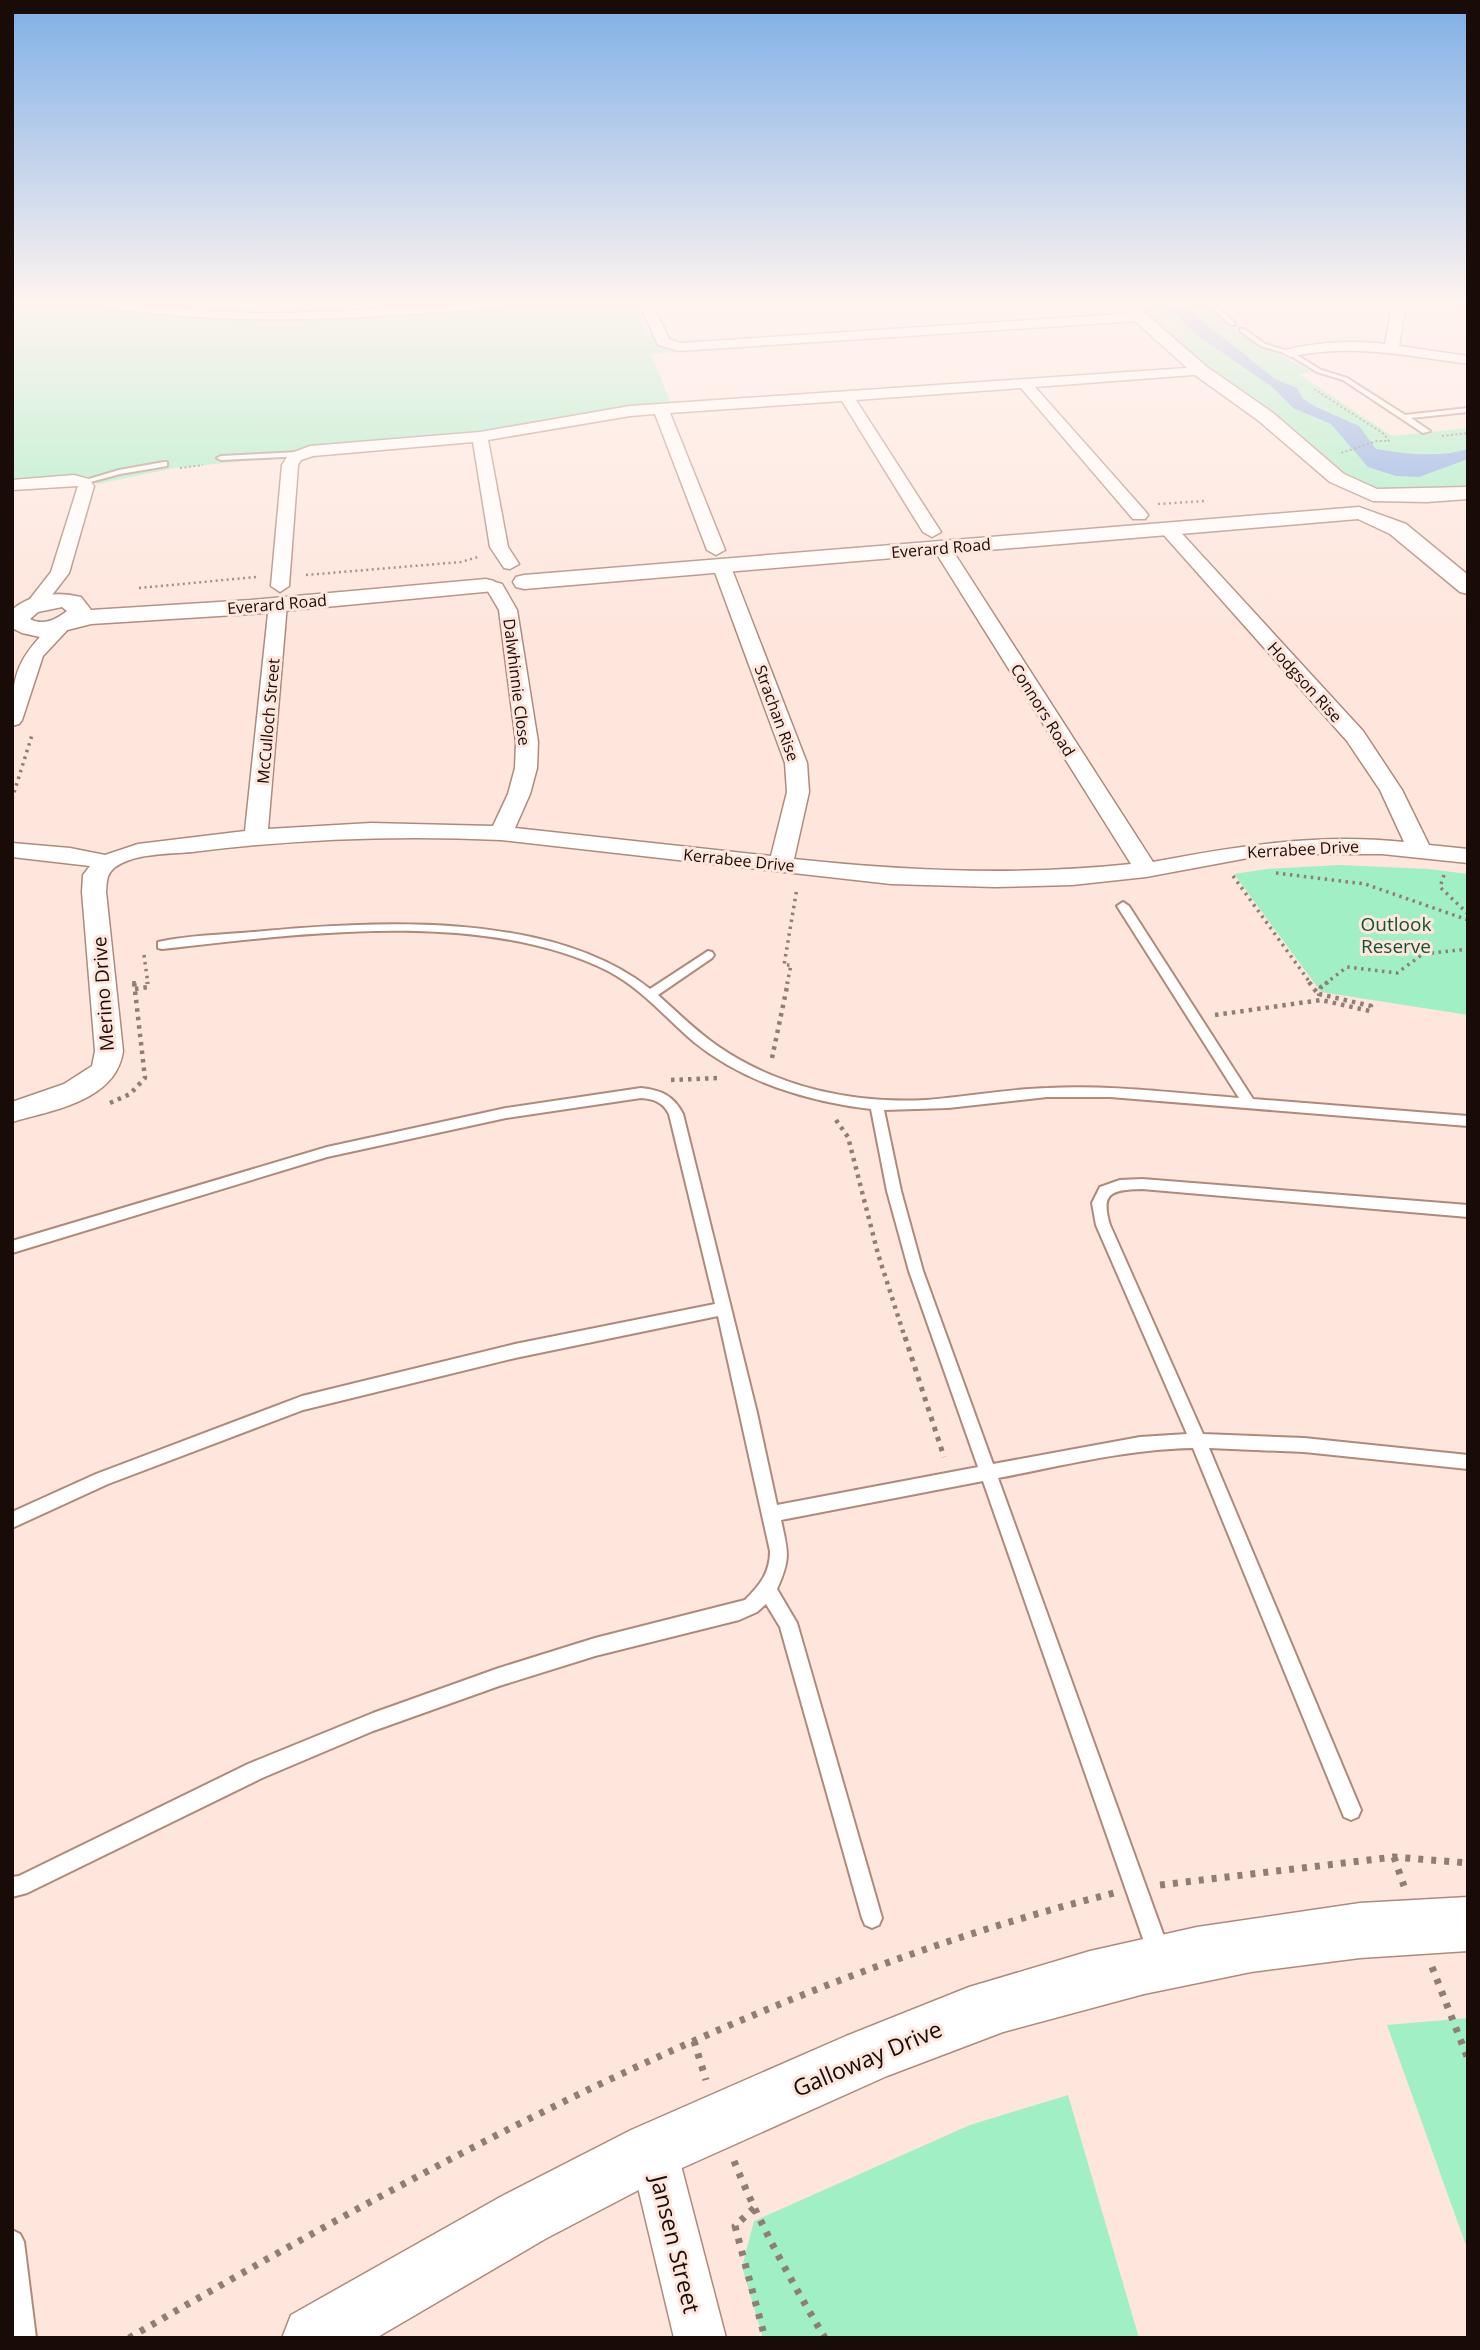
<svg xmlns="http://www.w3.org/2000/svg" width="1480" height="2350" viewBox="0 0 1480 2350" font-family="'Open Sans',sans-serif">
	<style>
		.green { fill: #a1efc5 }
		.water { fill: #81a8e5 }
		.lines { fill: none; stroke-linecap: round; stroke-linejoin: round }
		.service-casing { stroke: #af8a7c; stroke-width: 4 }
		.minor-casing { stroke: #af8a7c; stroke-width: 3 }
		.tertiary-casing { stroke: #af8a7c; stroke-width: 3 }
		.path-far5 { stroke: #907d76; stroke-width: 2; stroke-dasharray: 2 2.5; stroke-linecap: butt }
		.path-far4 { stroke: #907d76; stroke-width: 2.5; stroke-dasharray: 2 3.5; stroke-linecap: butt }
		.path-far3 { stroke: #907d76; stroke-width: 3.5; stroke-dasharray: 2.5 4.5; stroke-linecap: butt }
		.path-far2 { stroke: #907d76; stroke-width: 4.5; stroke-dasharray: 3.5 5; stroke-linecap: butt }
		.path-far1 { stroke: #907d76; stroke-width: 5; stroke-dasharray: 4.5 6; stroke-linecap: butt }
		.path { stroke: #907d76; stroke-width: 7; stroke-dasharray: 5 8; stroke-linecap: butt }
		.service { fill: #fff; fill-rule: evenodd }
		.minor { fill: #fff; fill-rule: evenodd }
		.tertiary { fill: #fff; fill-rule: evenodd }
		.labels { text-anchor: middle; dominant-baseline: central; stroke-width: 6; stroke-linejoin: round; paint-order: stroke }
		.far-street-label { font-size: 16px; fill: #190b07; stroke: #fee6dd }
		.park-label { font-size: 19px; fill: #135137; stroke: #fee6dd }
		.street-label { font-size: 19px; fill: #190b07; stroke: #fee6dd }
		.near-street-label { font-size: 23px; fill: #190b07; stroke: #fee6dd }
	</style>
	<rect width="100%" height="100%" fill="#fee6dd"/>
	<!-- green -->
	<path class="green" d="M12 303H88L176 316 265 320 354 317 536 303H640L642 308 638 310 647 333 653 334 660 348 678 352 651 354 672 406 488 433 306 448 288 453 283 457 175 468 97 484V479L82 475 12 482Z
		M1136 303H1204L1238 333 1312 372 1299 374 1392 436 1468 428V489L1377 493 1347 478 1346 473 1281 418 1229 382 1222 380 1198 361 1199 358 1137 309 1139 307Z
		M1339 865 1429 869 1468 874V1015L1321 992 1234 874 1267 869Z
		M1468 2018V2251L1387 2025Z
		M1068 2095 1139 2338H763L742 2267 754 2221 970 2125Z"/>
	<!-- water -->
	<path class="water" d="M1164 303H1180L1275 379 1297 388 1302 398 1314 406 1359 426 1376 449C1405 454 1439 458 1468 449V459L1419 477 1396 476 1368 467 1331 424 1293 408 1271 386 1198 336Z"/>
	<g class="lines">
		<!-- service casing -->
		<g class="service-casing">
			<path id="service" d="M1206 303H1213L1235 323V325H1231Z
				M1240 329H1244L1265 344 1292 352 1321 370 1347 378 1405 415 1468 408V412L1411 418 1430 431 1423 433 1343 380 1317 372 1288 354 1261 346 1240 331Z
				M300 452H303V456L221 460 217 458 221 456Z
				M164 462H167V466L120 474 83 484 79 482 119 470Z
				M1123 902 1129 906 1253 1099 1468 1116V1126L1110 1097H1047L948 1108 884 1110 901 1191 923 1271 993 1464 1140 1437 1187 1434 1096 1225 1092 1203 1100 1187 1120 1180 1142 1179 1468 1205V1217L1142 1189C1112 1190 1100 1192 1110 1225L1203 1434 1304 1438 1468 1455V1469L1304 1452 1209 1448 1361 1810 1358 1817 1351 1820 1344 1817 1193 1448C1127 1449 1062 1466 998 1478L1170 1953 1166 1960 1159 1964 1152 1960 1148 1953 983 1481 781 1520C788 1552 791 1558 777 1589L797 1623 882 1918 879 1925 872 1928 865 1925 862 1918 780 1627 766 1604 757 1612 739 1620 595 1656 499 1686 373 1731 262 1778 27 1893 12 1897V1877L19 1876 248 1764 373 1713 499 1668 595 1638 745 1600C760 1585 770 1573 770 1551L718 1316 515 1358 303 1410 108 1484 12 1528V1512L96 1474 302 1396 515 1344 715 1304 669 1114C663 1102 654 1099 641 1098L506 1118 327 1157 12 1253V1241L327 1147 506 1108 641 1088C661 1090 674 1096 683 1114L757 1413 777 1505 978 1467 909 1271 887 1191 871 1109C809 1102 743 1082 694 1042 666 1018 641 988 608 971 483 908 297 934 162 949L158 948V942C188 935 222 935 253 932 374 921 550 910 650 989L708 951 712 952 714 955 712 958 658 995C678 1013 697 1032 719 1047 779 1088 855 1104 926 1100 967 1097 1007 1089 1048 1088 1112 1085 1175 1093 1239 1098L1117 906Z
				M12 2230 20 2234 24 2242 36 2338H12Z"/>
		</g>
		<!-- minor casing -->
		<g class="minor-casing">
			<path id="minor" d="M99 303C150 303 202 312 254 313 340 314 425 303 511 303L505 307C371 318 239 328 105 307Z
				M639 303H652L669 339 680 343 1137 313 1144 317 1137 321 679 351 658 345Z
				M1393 303H1406L1399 346 1468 356V364C1408 356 1350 343 1290 357L1283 353 1285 350C1319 342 1351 340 1385 344Z
				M1201 367 1208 371 1206 374 1035 387 1145 511 1148 515 1145 519H1133L1021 388 856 400 941 532 932 537 923 532 842 401 670 413 725 550 716 555 707 550 655 414 630 416 488 440 508 547 519 564 510 569 504 568 490 547 473 442 313 456 301 460 298 465 289 586 280 592 271 586 282 465 289 454 310 446 480 432 630 406Z
				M74 475 89 479 94 486 69 573 42 608H28L26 604 51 572 78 486 12 490V480Z
				M1168 524 1174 525 1363 731 1402 790 1429 845 1468 849V863L1382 854H1287L1248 858 1146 877 1072 885 995 887 891 884 501 840C397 835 295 839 192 852 169 854 134 853 114 868 106 875 107 882 106 892L123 1051C116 1101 53 1110 12 1122V1102L64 1084 92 1066 95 1051 82 892 83 875 90 866 12 857V843L70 848 105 855 138 844 245 831 269 604 278 598 287 604 268 829 371 823 493 826 508 794 515 768 516 742 499 610 486 588 495 582 502 584 517 610 538 742 537 768 530 794 515 828 771 856 787 792 785 763 713 567 722 562 731 567 807 763 809 792 794 859C907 871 1018 876 1131 864L933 548 942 543 951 548 1153 862C1237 846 1317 833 1404 842L1380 790 1347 741 1162 533 1159 529Z
				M63 618 73 624 43 656 22 720 19 724 12 726C12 670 17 660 56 620Z
				M653 2126 670 2133 677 2150 726 2338H674L629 2150 636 2133Z"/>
		</g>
		<!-- tertiary casing -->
		<g class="tertiary-casing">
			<path id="tertiary" d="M1115 303H1133L1207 367 1273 413 1344 474 1377 489 1468 487V499L1427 502 1373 501 1330 482 1259 421 1195 375Z
				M1359 507 1406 524 1468 575V594L1460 592 1390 534 1358 519 524 589 516 587 513 582 516 577 524 575Z
				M486 579 494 581 497 586 494 591 251 614 91 624 40 637 22 633 12 628V610C29 594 58 591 81 597L91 610 251 600ZM62 607 67 611C56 620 43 626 30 619L38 612Z
				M1468 1897V1951L1360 1958 1251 1972 1144 1994 1003 2032 887 2076 673 2172 545 2239 376 2338H282L291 2315 502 2196 631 2130 846 2036 969 1987 1090 1951 1197 1927 1360 1903Z"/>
		</g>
		<!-- path-far5 -->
		<path class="path-far5" d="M1314 389 1384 434 1389 441H1377L1341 453
			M1442 436 1468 433
			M180 468 203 465"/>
		<!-- path-far4 -->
		<path class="path-far4" d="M1158 504 1205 501
			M306 575 461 562 478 557
			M139 588 256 577"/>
		<!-- path-far3 -->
		<path class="path-far3" d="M12 799 32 735
			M1276 873 1365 884 1468 920
			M1444 875 1440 887 1468 914
			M1233 876 1311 984
			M144 955 148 984
			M134 981V984
			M787 984 791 965H784L797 888
			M1325 984 1347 967 1397 973 1423 954 1468 949"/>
		<!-- path-far2 -->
		<path class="path-far2" d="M1309 982 1318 994
			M135 989 148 987 147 982
			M1215 1015 1321 1000 1370 1011 1371 1006 1319 994 1321 987 1328 982
			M772 1058 788 982
			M671 1080 718 1078
			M110 1103 130 1094 145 1078 134 982
			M836 1120 848 1137 878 1254 905 1338"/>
		<!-- path-far1 -->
		<path class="path-far1" d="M905 1337 944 1457"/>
		<!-- path -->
		<path class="path" d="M1394 1857 1404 1886
			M1160 1885 1394 1857 1468 1863
			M1432 1967 1468 2059
			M694 2041 706 2080
			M734 2161C759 2223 791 2281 825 2338
			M754 2208 735 2226 765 2338
			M129 2338C440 2158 763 1981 1114 1893"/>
		<!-- service -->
		<use href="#service" class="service"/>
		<!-- minor -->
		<use href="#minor" class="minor"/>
		<!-- tertiary -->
		<use href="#tertiary" class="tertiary"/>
	</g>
	<!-- sky -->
	<linearGradient id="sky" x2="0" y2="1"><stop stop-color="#7fafe7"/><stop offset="0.48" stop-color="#fff4f0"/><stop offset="1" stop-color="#fff4f0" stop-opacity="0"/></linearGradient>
	<rect width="1480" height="632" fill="url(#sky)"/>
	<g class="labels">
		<!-- far-street labels -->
		<g class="far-street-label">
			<text transform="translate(941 548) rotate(-5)">Everard Road</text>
			<text transform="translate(277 604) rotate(-5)">Everard Road</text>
			<text transform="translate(517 682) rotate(83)">Dalwhinnie Close</text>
			<text transform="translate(1305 682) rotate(48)">Hodgson Rise</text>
			<text transform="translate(1043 710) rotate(58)">Connors Road</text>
			<text transform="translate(777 713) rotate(70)">Strachan Rise</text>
			<text transform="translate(268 721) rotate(-85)">McCulloch Street</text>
			<text transform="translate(1303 849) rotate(-3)">Kerrabee Drive</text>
			<text transform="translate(739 860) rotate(6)">Kerrabee Drive</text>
		</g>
		<!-- park labels -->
		<g class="park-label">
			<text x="1396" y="924">Outlook<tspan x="1396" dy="22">Reserve</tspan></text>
		</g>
		<!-- street labels -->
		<g class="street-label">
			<text transform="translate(103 994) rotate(-94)">Merino Drive</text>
		</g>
		<!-- near-street labels -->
		<g class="near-street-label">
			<text transform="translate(867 2058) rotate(-23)">Galloway Drive</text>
			<text transform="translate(676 2244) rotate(76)">Jansen Street</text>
		</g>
	</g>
	<!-- border -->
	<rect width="1480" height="2350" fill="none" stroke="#190b07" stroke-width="28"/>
</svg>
